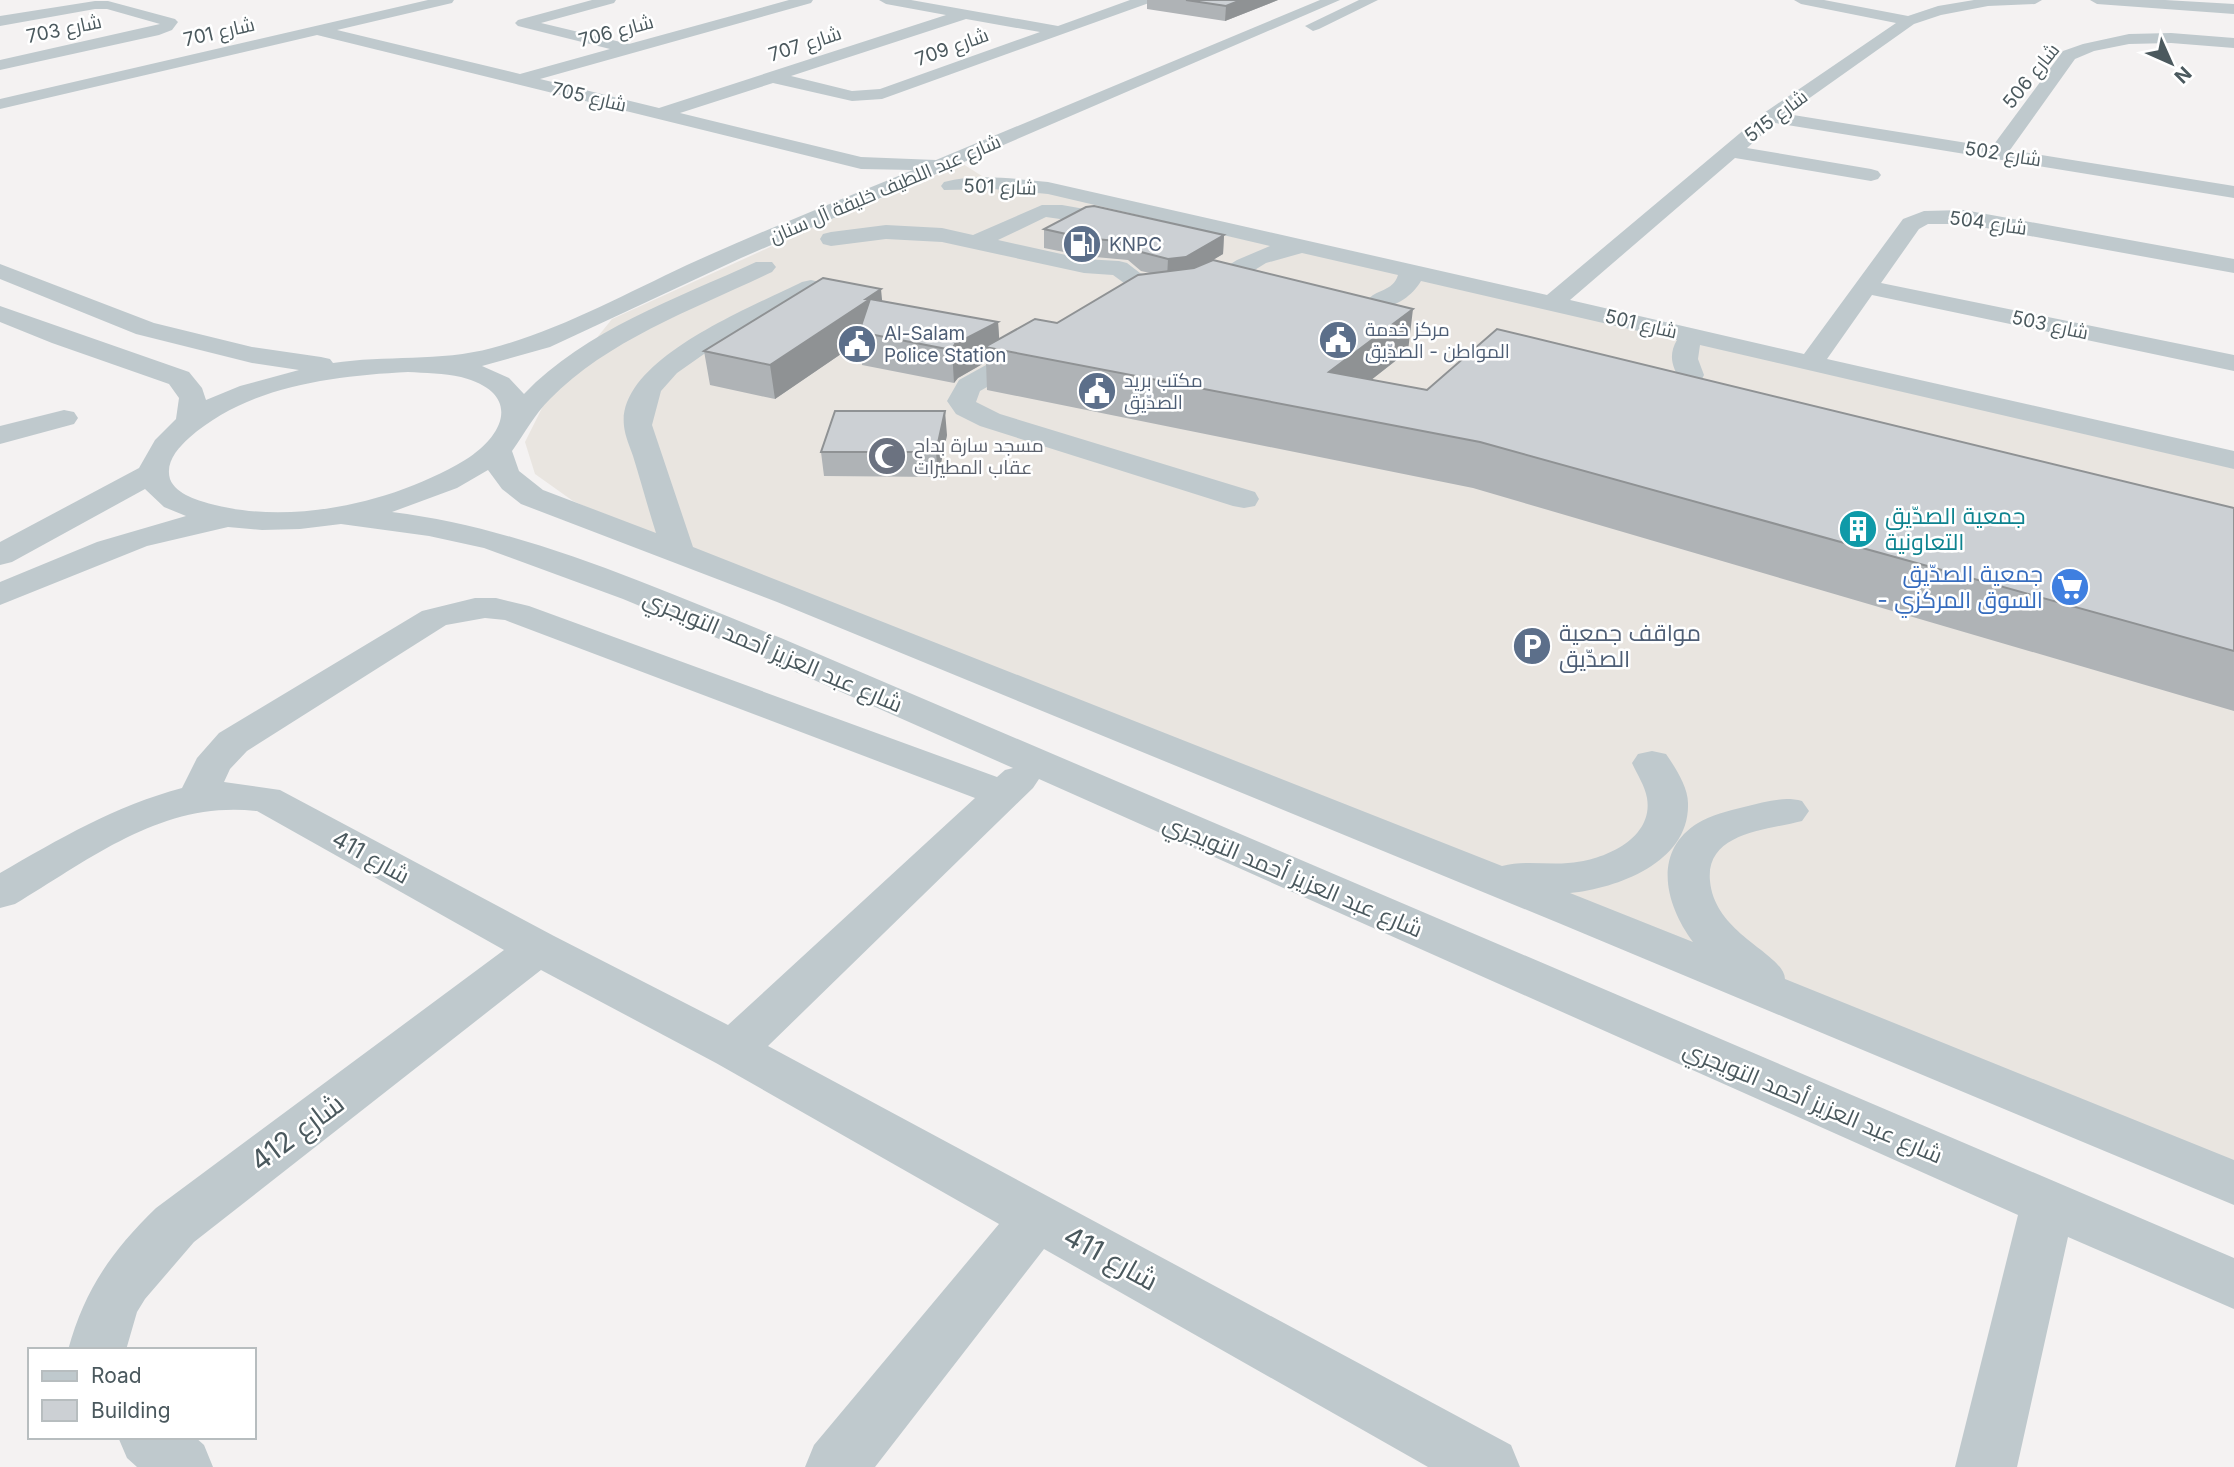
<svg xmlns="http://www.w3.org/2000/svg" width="2234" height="1467" viewBox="0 0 2234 1467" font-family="Inter,Cairo,sans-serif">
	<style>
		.commercial { fill: #e9e5e0 }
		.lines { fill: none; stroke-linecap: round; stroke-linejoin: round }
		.minor { fill: #bfc9cd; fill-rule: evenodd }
		.wall { fill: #afb3b6 }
		.shaded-wall { fill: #8f9294 }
		.building { fill: #ccd0d4; stroke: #8f9294; stroke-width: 2 }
		.labels { text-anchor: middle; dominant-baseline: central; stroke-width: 5; stroke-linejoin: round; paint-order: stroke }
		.far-street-label { font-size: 19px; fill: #4b595e; stroke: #fff }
		.far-service-label { font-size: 19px; fill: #4e5e75; stroke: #fff; text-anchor: start }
		.far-worship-label { font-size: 19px; fill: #5b616d; stroke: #fff; text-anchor: start }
		.culture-label { font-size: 23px; fill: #0d838f; stroke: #fff; text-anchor: start }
		.shop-label { font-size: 23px; fill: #366cbe; stroke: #fff; text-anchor: end }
		.service-label { font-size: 23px; fill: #4e5e75; stroke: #fff; text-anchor: start }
		.street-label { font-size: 23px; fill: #4b595e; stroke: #fff }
		.near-street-label { font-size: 28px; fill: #4b595e; stroke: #fff }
	</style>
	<rect width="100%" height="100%" fill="#f4f2f2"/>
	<!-- commercial -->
	<path class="commercial" d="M963 164 993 183 1016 184 2234 460V1183L683 550 573 501 535 474 525 442 545 402 612 319 825 222Z"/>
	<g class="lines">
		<!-- minor -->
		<path class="minor" d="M428 0H454L452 3 337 30 520 74 610 49 518 26 515 23 518 20 592 0H616L614 3 541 23 629 44 789 0H813L811 3 540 79 659 108 946 15 886 4 879 0H911L1058 26 1130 0H1151L1149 3 882 99 852 101 773 83 680 113 861 157 936 160 1320 0H1340L741 258 550 347 482 366 509 378 524 394C585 330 678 298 756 262H772L776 267 772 272C697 308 609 339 550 399 534 415 525 433 512 451L519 471 543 490 656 533C648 508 641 482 633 456 630 447 625 436 624 426 616 359 755 306 802 282L811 280 820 282 823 287 820 292 714 347 677 373 661 391 652 425 693 547 1502 866C1523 860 1546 865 1568 863 1601 861 1654 840 1647 798 1645 786 1637 774 1632 763L1638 754 1652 751 1666 754C1675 767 1688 787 1688 803 1690 862 1618 888 1570 893L1693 942C1666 906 1651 852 1698 823 1711 815 1728 811 1744 807 1764 802 1783 796 1802 801L1809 811 1802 821C1768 830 1705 832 1710 881 1715 935 1784 953 1785 979L2234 1160V1205L1561 924 777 602 521 504 502 489 488 470 457 488 392 512C528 529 655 588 781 638L2234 1258V1309L2068 1237 2017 1467H1955L2018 1215 1039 779 1033 788 768 1046 1511 1445 1520 1467H1428L1044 1249 875 1467H805L814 1445 999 1224 716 1063 541 970 194 1242 145 1299 137 1312 126 1350H68C85 1289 111 1252 156 1208L504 950 257 811C163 800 92 858 15 904L0 908V873C59 839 115 806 182 788L197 758 219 733 422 611 475 598H496L529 606 997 777 1005 770 1013 768 755 654 623 599 484 548 429 536 341 524 300 529 262 530 228 527 147 546 0 605V582L97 542 186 516 164 507 145 489 12 562 0 565V542L139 468 155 440 176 419 179 398 169 384 52 343 0 322V306L189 372 202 388 206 400 240 386 299 370 252 363 136 334 0 279V264L154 323 252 347 321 357 330 359 333 363C385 355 440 362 492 348 560 330 623 295 687 265 762 231 837 201 913 170L861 169 317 35 0 109V99ZM966 19 1040 32 880 89 852 91 791 76ZM408 372C425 373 444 373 461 377 520 392 508 433 465 460 395 502 295 525 215 505 200 501 176 495 170 479 165 462 178 448 189 438 248 386 332 376 408 372ZM485 618 505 620 975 798 728 1025 554 936 280 790 224 782 230 769 247 751 446 625Z
			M1359 0H1378L1319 29 1313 31 1305 26Z
			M1794 0H1824L1908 16 1938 6 1974 0H2042L2035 4 1988 6 1941 15 1914 24 1787 114 1992 147 2063 51 2083 44 2129 34 2171 33 2234 38V48L2171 43 2129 44 2094 51 2075 59 2010 150 2234 186V198L1775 123 1747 148 1871 169 1878 171 1881 175 1878 179 1871 181 1735 158 1570 300 1804 354 1903 219 1924 211 1964 210 2234 259V273L1964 224H1928L1919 229 1881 283 2234 355V371L1872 295 1827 359 2234 451V469L1700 345 1698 359 1704 375 1701 381 1691 383 1681 381C1672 367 1668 355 1677 340L1421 281C1411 298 1391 311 1370 306L1367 301C1375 289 1393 292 1398 275L1302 253 1266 263 1206 300 1197 302 1188 300 1185 295 1188 291 1166 296 1124 283 1113 275 1084 273 942 242 886 239 831 246 823 244 820 239 823 234 831 232 886 225 942 228 973 235 1042 205H1062L1096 211 1099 216 1096 221 1088 223 1046 217 998 240 1084 259 1119 261 1127 263 1140 273 1167 281 1182 278 1190 280 1194 285 1192 288 1237 260 1270 246 1048 194 993 189 944 190 941 186 944 182C978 173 1014 179 1048 182L1547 295 1764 113 1896 23 1801 4Z
			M2090 0H2165L2234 4V14L2097 4Z
			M95 1H108L175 19 178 22 172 30 159 35 0 70V60L160 24 107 9H95L0 26V16Z
			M1031 343 1040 345 1044 351 1040 357 980 391 976 402 1000 414 1255 492 1259 499 1255 506 1244 508 1233 506 980 426 956 414 947 401 959 380 1022 345Z
			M64 410 74 412 78 418 74 424 0 444V426Z
			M118 1437H195L204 1445 213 1467H137L127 1458Z"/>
	</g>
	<!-- wall -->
	<path class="wall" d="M1147 0H1278L1225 21 1147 9Z
		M1044 229 1224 235 1223 254 1211 261 1408 351 1371 380 1427 390 2234 508V711L1473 488 987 390 986 362 958 378 954 383 862 365 860 341 775 399 710 385 704 351 882 301 998 322 999 339 1057 323 1150 273 1141 271 1128 260 1084 256 1044 248Z
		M947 435 938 477 824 476 821 452Z"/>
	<!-- shaded-wall -->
	<path class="shaded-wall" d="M1241 0H1278L1225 21 1226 6Z
		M1224 235 1223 254 1186 276 1167 278 1168 259Z
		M881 289 884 320 859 332 860 341 775 399 770 365Z
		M1413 309 1408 351 1329 413V372Z
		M998 322 1000 349 985 347 986 362 958 378 954 383 952 350 955 344Z
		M945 411 947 435 938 477 936 452Z"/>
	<!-- building -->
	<path class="building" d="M1186 0H1241L1226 6Z
		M1094 206 1224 235 1186 257 1168 259 1141 252 1128 242 1084 238 1044 229 1086 207Z
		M1213 260 1413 309 1329 372 1427 390 1497 329 2234 508V651L1480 442 985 347 1035 319 1057 323 1138 275 1194 268Z
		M823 278 881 289 866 299H870L770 365 704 351Z
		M870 299 998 322 955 344 952 350 859 332Z
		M835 411H945L936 452H821Z"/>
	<!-- icons -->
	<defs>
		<g id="fuel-disc" transform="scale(2.0125)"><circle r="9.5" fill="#5c6f8a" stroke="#fff"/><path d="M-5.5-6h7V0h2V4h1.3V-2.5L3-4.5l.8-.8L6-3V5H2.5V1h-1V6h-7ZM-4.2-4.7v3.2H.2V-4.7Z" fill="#fff"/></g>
		<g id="civic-disc" transform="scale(2.0125)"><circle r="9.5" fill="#5c6f8a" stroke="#fff"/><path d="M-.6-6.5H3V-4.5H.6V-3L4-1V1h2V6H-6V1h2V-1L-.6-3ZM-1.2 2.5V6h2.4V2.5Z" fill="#fff"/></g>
		<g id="mosque-disc" transform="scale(2.0125)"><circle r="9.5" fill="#6b7280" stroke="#fff"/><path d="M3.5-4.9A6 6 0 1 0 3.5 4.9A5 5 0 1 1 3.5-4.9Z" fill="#fff"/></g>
		<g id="building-disc" transform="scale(2.0125)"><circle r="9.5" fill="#0f9aa8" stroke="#fff"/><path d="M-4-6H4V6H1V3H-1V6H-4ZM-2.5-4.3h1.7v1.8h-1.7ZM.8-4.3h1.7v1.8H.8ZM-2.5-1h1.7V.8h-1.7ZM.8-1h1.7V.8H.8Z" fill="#fff"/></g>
		<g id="supermarket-disc" transform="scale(2.0125)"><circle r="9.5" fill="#3f7fe0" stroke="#fff"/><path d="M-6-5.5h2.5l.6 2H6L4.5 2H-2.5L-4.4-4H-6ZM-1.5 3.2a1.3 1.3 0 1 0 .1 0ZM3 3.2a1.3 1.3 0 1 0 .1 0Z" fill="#fff"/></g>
		<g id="parking-disc" transform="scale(2.0125)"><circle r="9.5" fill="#5c6f8a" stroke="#fff"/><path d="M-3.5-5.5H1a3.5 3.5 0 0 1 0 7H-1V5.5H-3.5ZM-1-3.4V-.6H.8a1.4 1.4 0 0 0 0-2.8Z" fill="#fff"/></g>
	</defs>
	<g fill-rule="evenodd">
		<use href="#fuel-disc" x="1082" y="244"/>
		<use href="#civic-disc" x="1338" y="340"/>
		<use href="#civic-disc" x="857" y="344"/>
		<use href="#civic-disc" x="1097" y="391"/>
		<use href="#mosque-disc" x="887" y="456"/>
		<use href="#building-disc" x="1858" y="529"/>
		<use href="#supermarket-disc" x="2070" y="587"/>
		<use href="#parking-disc" x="1532" y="646"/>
	</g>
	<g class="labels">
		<!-- far-street labels -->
		<g class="far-street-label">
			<text transform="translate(64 29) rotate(-12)">شارع 703</text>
			<text transform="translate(616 31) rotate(-15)">شارع 706</text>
			<text transform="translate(219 32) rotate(-13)">شارع 701</text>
			<text transform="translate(805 44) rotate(-18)">شارع 707</text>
			<text transform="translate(952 47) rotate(-20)">شارع 709</text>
			<text transform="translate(2031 76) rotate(-51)">شارع 506</text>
			<text transform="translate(589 97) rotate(13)">شارع 705</text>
			<text transform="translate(1776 116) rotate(-37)">شارع 515</text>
			<text transform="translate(2003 154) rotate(9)">شارع 502</text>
			<text transform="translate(1000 187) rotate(2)">شارع 501</text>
			<text transform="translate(885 189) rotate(-23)">شارع عبد اللطيف خليفة آل سنان</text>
			<text transform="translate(1988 223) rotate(8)">شارع 504</text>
			<text transform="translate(1641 324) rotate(13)">شارع 501</text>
			<text transform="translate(2050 325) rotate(12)">شارع 503</text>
		</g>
		<!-- far-service labels -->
		<g class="far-service-label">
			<text x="1109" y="244">KNPC</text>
			<text x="1365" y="329">مركز خدمة<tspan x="1365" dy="22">المواطن - الصدّيق</tspan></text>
			<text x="884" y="333">Al-Salam<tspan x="884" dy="22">Police Station</tspan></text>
			<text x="1124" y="380">مكتب بريد<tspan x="1124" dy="22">الصدّيق</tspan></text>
		</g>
		<!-- far-worship labels -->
		<g class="far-worship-label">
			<text x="914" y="445">مسجد سارة بداح<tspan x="914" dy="22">عقاب المطيرات</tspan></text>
		</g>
		<!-- culture labels -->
		<g class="culture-label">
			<text x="1885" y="516">جمعية الصدّيق<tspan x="1885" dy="26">التعاونية</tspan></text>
		</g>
		<!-- shop labels -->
		<g class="shop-label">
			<text x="2043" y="574">جمعية الصدّيق<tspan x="2043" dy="26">- السوق المركزي</tspan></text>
		</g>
		<!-- service labels -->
		<g class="service-label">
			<text x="1559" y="633">مواقف جمعية<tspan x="1559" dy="26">الصدّيق</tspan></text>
		</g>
		<!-- street labels -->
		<g class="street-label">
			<text transform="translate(773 651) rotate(23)">شارع عبد العزيز أحمد التويجري</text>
			<text transform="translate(371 857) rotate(29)">شارع 411</text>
			<text transform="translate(1293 876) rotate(23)">شارع عبد العزيز أحمد التويجري</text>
			<text transform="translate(1813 1102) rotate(23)">شارع عبد العزيز أحمد التويجري</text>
		</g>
		<!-- near-street labels -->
		<g class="near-street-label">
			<text transform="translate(297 1132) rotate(-37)">شارع 412</text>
			<text transform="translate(1111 1258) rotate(29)">شارع 411</text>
		</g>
	</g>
	<!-- legend -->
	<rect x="28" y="1348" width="228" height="91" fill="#ffffff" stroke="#b7bdbf" stroke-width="2"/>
	<rect x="42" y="1371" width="35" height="10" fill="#bfc9cd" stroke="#b7bdbf" stroke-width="2"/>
	<text x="91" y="1383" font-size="21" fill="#4b595e">Road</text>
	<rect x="42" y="1400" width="35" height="21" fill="#ccd0d4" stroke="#b7bdbf" stroke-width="2"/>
	<text x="91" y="1418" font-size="21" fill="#4b595e">Building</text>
	<!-- north arrow -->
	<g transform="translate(2171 63) rotate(135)" stroke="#ffffff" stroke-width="5" paint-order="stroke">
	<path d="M0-5L12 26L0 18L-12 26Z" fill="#4b595e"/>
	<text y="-10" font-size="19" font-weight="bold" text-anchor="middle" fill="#4b595e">N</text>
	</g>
</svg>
